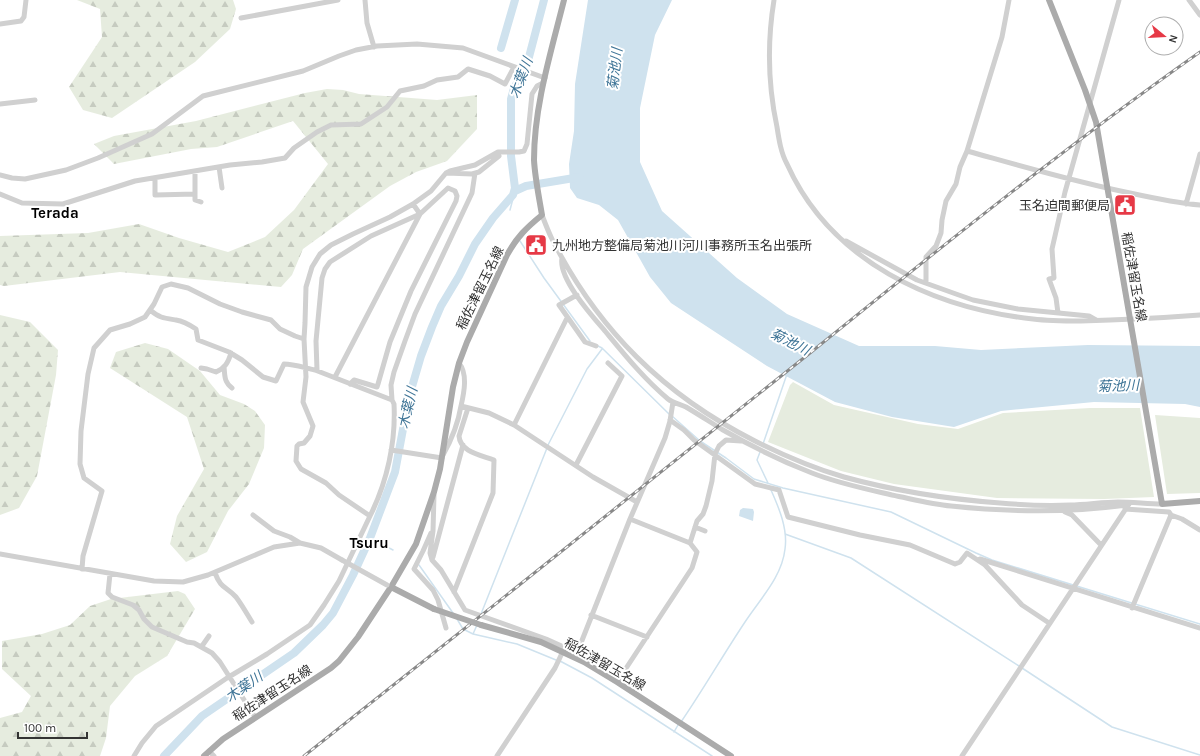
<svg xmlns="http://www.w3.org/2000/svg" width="1200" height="756" viewBox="0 0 1200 756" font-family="Karla,'Noto Sans JP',sans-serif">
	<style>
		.forest { fill: url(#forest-firs) }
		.green { fill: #e6ecdf }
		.water { fill: #cfe2ee }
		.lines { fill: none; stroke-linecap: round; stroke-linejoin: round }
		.stream { stroke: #cfe2ee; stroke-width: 1.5 }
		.river { stroke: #cfe2ee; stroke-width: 8 }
		.minor { stroke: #d0d0d0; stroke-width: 5 }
		.major { stroke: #ababab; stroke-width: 6 }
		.rail-casing { stroke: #888; stroke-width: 3 }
		.rail { stroke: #fff; stroke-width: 1.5; stroke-dasharray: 4.5; stroke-linecap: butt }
		.minor-bridge { stroke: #d0d0d0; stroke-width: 5 }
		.major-bridge { stroke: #ababab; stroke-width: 6 }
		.labels { text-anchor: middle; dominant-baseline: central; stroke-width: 4; stroke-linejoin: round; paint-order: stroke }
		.poi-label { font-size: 13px; fill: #333; stroke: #fff; text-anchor: end }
		.street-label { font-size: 13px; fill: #333; stroke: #fff }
		.water-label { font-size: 14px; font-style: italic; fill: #3f7597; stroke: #fff }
		.quarter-label { font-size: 15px; font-weight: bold; fill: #000; stroke: #fff }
	</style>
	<defs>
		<pattern id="forest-firs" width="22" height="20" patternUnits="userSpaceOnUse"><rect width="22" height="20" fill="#e6ecdf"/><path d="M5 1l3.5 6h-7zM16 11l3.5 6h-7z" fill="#c6cbc0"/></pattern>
	</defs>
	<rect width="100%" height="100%" fill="#fff"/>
	<!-- forest -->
	<path class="forest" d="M77 0H233L236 9 230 29 195 62 112 118 83 110 69 87 102 37 100 9Z
		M327 89 343 90 359 94 437 100 477 95V129L447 161 416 172 390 186 303 249 292 275 281 287 120 272 4 286 0 285V236L88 233 139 224 179 238 228 252 265 237 294 210 328 164 293 121 217 147 191 149 114 164 94 144 114 136 196 121 305 93Z
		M0 315 30 322 58 350 56 375 37 476 19 508 0 515Z
		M145 343 168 349 200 371 220 395 244 404 255 411 265 425 264 448 249 484 228 511 207 552 186 562 170 544 177 516 204 469 187 417 110 368 116 352Z
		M178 591 185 594 195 609 167 656 135 676 110 706 106 738 100 756H0V718L22 712 31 696 2 669V641L42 634 70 625 90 606 111 599Z"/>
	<!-- green -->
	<path class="green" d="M793 382 834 405 918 424 958 429 1003 413 1090 408H1140L1154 497 1104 499 997 498 894 484 841 471 768 442 790 385Z
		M1155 415 1200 418V493L1167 494Z"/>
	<!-- water -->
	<path class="water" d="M588 0H672L655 35 640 108V162L662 211 737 278 787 314 859 346H935L981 350 1088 345 1200 346V407L1185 404 1094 402 1001 411 954 427 892 417 835 402 767 366 671 303 650 277 618 220 599 205 577 198 570 188 569 164 574 131 575 84Z
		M743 508 753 509 754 512 753 521 739 516 740 510Z"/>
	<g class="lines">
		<!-- stream -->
		<path class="stream" d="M510 210 515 191
			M520 241 544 278 590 341
			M598 346 602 348 669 414
			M672 416 700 441 726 458 754 479 783 488 891 512 976 553 992 560 1200 624
			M763 444 787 374
			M548 445 587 369 602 349
			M760 452 757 460 768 483
			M785 534 851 558 1019 666
			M370 538 393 550
			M419 565 453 613
			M481 614 547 448
			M457 619 463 629 473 634 517 644 556 660
			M473 634 477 625
			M560 661 592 678 712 756
			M1022 668 1112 727 1200 755
			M681 722C703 690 723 655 745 622 760 599 782 577 785 549 788 529 779 508 771 490
			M674 732 678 725"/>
		<!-- river -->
		<path class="river" d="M501 48 515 0
			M515 191 526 186 580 177
			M164 756 202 716 294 653 323 625 333 613 353 575 370 538 395 472 409 397 421 356 432 327 441 306 459 276 475 244 493 218 513 195 515 188 511 156V99L514 88 523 73 529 57 544 0"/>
		<!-- minor -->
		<path class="minor" d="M365 0 367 23 374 47
			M774 0C767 43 768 85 777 127 779 140 781 153 787 164 831 262 933 308 1033 319 1049 321 1065 321 1081 321 1122 320 1160 318 1200 315
			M1189 0 1200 15
			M241 18 338 0
			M0 24 21 21 24 17 26 0
			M0 104 35 100
			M967 151C1021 166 1075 182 1130 193 1153 198 1177 203 1200 205
			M219 167 222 188
			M195 171V200L201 202
			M447 173 472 174 479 172 499 156
			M0 175 12 178 25 179 66 170 98 158 152 134 203 96 303 71 339 56 356 50 377 46 417 44 463 48 545 78
			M155 178V195L195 194
			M0 194 22 203 63 204 135 181 230 165 262 162 285 158 294 148 317 132 331 125 361 124 387 107 400 91 424 86 437 80 458 77 468 69 490 76 505 84 514 67
			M1186 204 1200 154
			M542 215C545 223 548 231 552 239 598 330 664 395 755 441 783 455 813 468 844 477 895 491 947 499 1000 503 1023 505 1047 506 1070 505 1086 505 1102 502 1118 502 1133 502 1148 504 1162 504
			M846 241 917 280 956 294 973 300 1018 309 1089 316 1096 320
			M562 258C558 278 592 316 605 331 624 354 644 379 668 399 673 403 680 404 686 407 698 414 710 422 723 430 751 446 781 461 812 473 837 483 866 489 892 495 912 499 931 504 951 506 1009 512 1069 513 1127 505
			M926 283V257L936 246 941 233 942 220 946 201 956 184 960 167 967 151 1002 37 1009 0
			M577 295 559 305 585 342 596 346
			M150 310C160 318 163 318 176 320 183 321 190 325 196 329L198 340 229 352 242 360 263 377 276 381 284 364C294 364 305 368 315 370L392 400 394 404C396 442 387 482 370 516L339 495 326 483 301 469 296 461 297 446 299 444 304 443 310 436 313 426 303 402 306 377 304 339 305 323 306 287 312 267 320 254 331 245 353 234 390 217 413 204 431 191 446 173 450 171 475 165 498 152H519L524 151 527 144 532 94 537 86 543 83
			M1058 313 1056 298 1049 279 1054 278 1052 249 1065 192 1119 0
			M459 363C468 374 464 393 461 406L489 413 514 425 593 477 637 502
			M224 367C225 376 224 382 232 388
			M201 368 207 369 216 372C225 368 228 363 231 353
			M317 370 316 341 322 278 325 269 330 262 371 236 420 214 448 188 455 191 457 196 456 201 411 291 390 342 378 384 377 387 354 380 350 384
			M335 377 420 214 413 204
			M392 400 391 385 394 372 405 341 415 314 472 193 475 173
			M670 420 684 430 694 440 755 484 779 490 788 517 860 535 910 545 955 564 960 562 967 553 985 565 1022 605 1049 623
			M514 425 567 318
			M391 450 442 458
			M443 455C452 439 458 424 461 406
			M576 465 622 376 608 363
			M434 495 433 531 430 553 432 560 441 570 465 610 546 639 577 653 630 519 665 438 670 421 673 402
			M1125 509 1169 512 1171 515 1182 519 1200 530
			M1065 512 1072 515 1101 545
			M253 515 274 531 290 537 300 543
			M695 527 705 531
			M431 533 423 551 414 569 433 590 438 600 446 628
			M690 543 697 521 703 514 706 506 712 481 715 454 719 446 726 440 741 441
			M0 554 154 581 183 582 208 575 274 547 300 543 321 548 342 560
			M433 557 463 445
			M980 559 1200 628
			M82 569 83 556 102 491 84 478 80 464 81 431 88 374 94 348 110 330 130 324 145 317 154 304 162 287 171 284 188 288 220 304 242 312 271 320 280 329 295 336 304 339
			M215 573C221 589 226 586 236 597 242 605 247 614 252 622
			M110 574 108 593 112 597 133 605 139 610 144 619 152 627 187 642 194 643 212 653 220 662 255 717
			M454 592 493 493 494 460C481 455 460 452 459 436L468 408
			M1132 608 1171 515
			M591 615 647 637
			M202 646 209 636
			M617 682 692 568 697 552 690 543 630 519
			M209 751 214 756
			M134 756 142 743 156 726 227 678 267 654 310 625 324 605 339 581 370 516
			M497 756 555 668 564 649
			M962 756 1129 504"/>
		<!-- major -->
		<path class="major" d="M1049 0 1085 90 1096 122 1162 504 1200 501
			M391 587 434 609
			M481 625 541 642 584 662 617 682 731 756
			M204 756 223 739 331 668 339 661 358 637 391 587 416 544 434 492 440 469 453 387 459 363 467 342 507 255C517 237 526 228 542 215 539 197 535 178 534 160 534 106 551 52 564 0"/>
		<!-- rail casing -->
		<g class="rail-casing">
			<path id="rail" d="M304 756C475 621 644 485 815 349 941 247 1068 145 1200 52"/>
		</g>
		<!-- rail -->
		<use href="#rail" class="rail"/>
		<!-- minor-bridge -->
		<path class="minor-bridge" d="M342 560 387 585"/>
		<!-- major-bridge -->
		<path class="major-bridge" d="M434 609 481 625"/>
	</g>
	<!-- icons -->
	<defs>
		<g id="civic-square" transform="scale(1.15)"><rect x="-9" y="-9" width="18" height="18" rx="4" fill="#e63946" stroke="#fff"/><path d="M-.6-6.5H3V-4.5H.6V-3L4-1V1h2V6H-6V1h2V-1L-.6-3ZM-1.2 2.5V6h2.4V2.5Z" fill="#fff"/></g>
	</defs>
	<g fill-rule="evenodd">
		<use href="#civic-square" x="1125" y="205"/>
		<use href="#civic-square" x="536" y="245"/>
	</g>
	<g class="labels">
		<!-- poi labels -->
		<g class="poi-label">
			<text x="1110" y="205">玉名迫間郵便局</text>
			<text x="552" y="245" text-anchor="start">九州地方整備局菊池川河川事務所玉名出張所</text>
		</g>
		<!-- street labels -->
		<g class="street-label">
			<text transform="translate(1134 277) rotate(80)">稲佐津留玉名線</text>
			<text transform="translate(480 288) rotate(-64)">稲佐津留玉名線</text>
			<text transform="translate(605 664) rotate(30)">稲佐津留玉名線</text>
			<text transform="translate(272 693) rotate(-33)">稲佐津留玉名線</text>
		</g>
		<!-- water labels -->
		<g class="water-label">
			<text transform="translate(615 69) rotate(-83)">菊池川</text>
			<text transform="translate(521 78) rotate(-69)">木葉川</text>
			<text transform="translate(790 342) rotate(27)">菊池川</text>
			<text transform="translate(1118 386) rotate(-2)">菊池川</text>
			<text transform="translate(408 408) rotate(-77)">木葉川</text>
			<text transform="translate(244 687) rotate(-35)">木葉川</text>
		</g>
		<!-- quarter labels -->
		<g class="quarter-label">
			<text x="55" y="213">Terada</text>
			<text x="369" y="543">Tsuru</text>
		</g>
	</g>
	<!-- north arrow -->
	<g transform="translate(1164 36) rotate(108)"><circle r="19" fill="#ffffff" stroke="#adadad"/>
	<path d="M0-3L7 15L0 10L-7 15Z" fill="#e63946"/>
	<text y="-6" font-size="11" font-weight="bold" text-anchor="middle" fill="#333333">N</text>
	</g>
	<!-- scale -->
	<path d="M18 732v6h69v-6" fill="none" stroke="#333333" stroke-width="2"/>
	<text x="24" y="732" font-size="12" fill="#333333" stroke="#ffffff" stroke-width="3" paint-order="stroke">100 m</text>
</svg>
